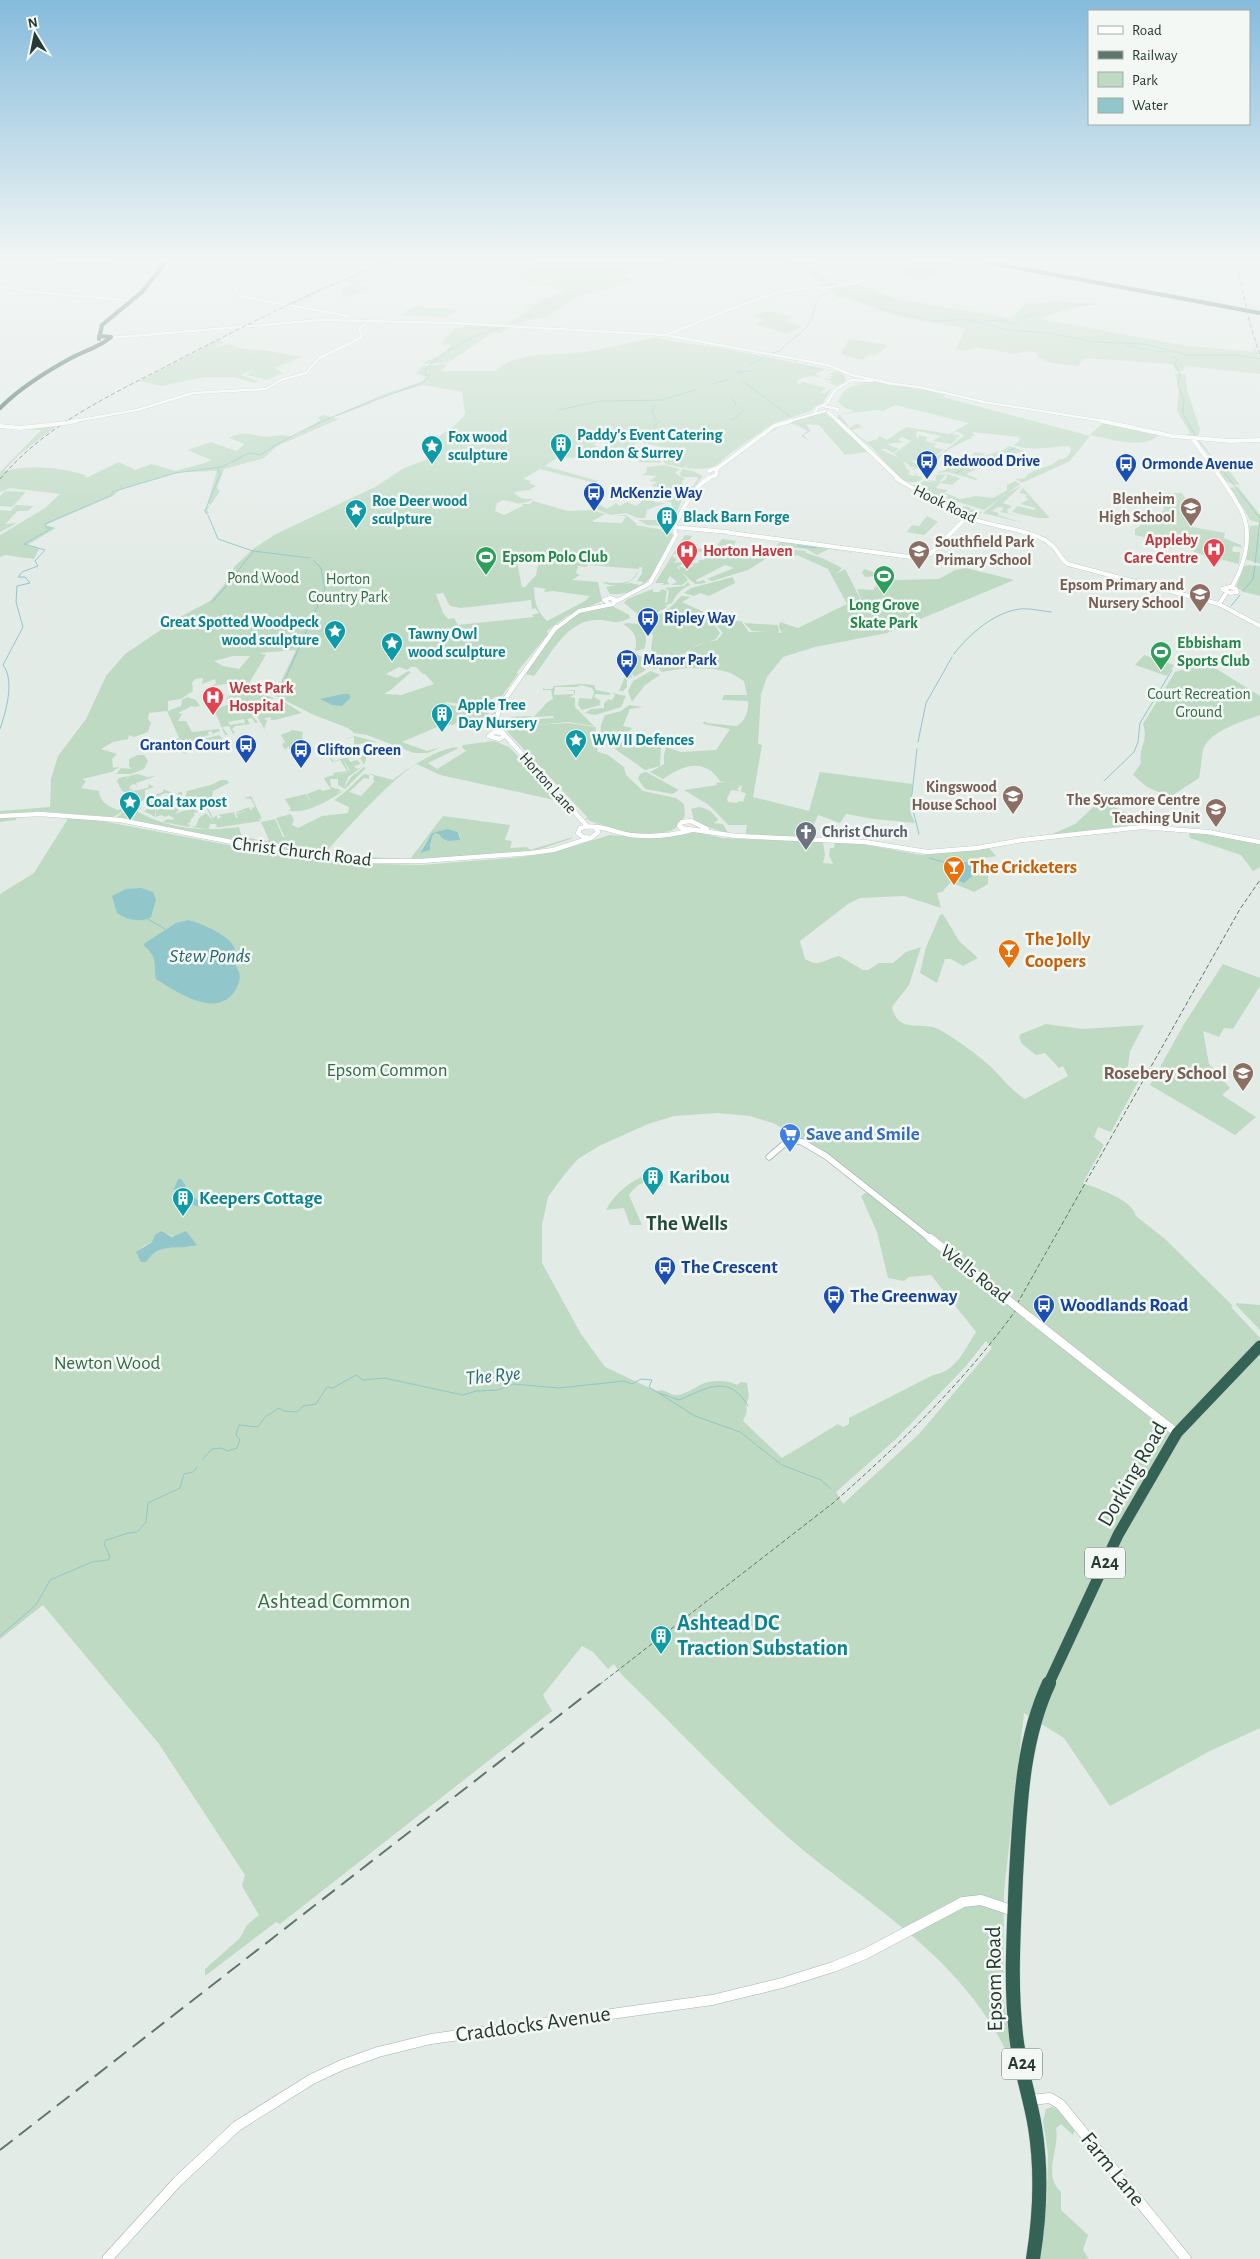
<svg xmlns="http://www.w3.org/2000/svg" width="1260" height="2259" viewBox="0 0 1260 2259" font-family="'Alegreya Sans',sans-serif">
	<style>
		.green { fill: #bedac3; fill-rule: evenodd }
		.water { fill: #91c6ca }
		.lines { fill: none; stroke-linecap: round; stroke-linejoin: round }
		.stream { stroke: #91c6ca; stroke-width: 1 }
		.secondary-far5-casing { stroke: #a3b5ad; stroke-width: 3 }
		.secondary-far4-casing { stroke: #a3b5ad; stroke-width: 4.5 }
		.secondary-far3-casing { stroke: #a3b5ad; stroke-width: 5 }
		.secondary-far2-casing { stroke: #a3b5ad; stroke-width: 7 }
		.secondary-far1-casing { stroke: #a3b5ad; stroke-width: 9 }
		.secondary-casing { stroke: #a3b5ad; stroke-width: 11 }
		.highway-far2-casing { stroke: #c2c8c6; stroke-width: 4.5 }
		.highway-far1-casing { stroke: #c2c8c6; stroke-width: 12 }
		.highway-casing { stroke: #c2c8c6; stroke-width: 15 }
		.secondary-far5 { stroke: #fff; stroke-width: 2.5 }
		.secondary-far4 { stroke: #fff; stroke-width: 4 }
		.secondary-far3 { stroke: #fff; stroke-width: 4.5 }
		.secondary-far2 { stroke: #fff; stroke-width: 5.5 }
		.secondary-far1 { stroke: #fff; stroke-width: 8 }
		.secondary { stroke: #fff; stroke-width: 10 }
		.highway-far2 { stroke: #346355; stroke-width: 4 }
		.highway-far1 { stroke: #346355; stroke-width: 11 }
		.highway { stroke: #346355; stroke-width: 14 }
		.rail-far1 { stroke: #5f766d; stroke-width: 1; stroke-dasharray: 4.5 2.5; stroke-linecap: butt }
		.rail { stroke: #5f766d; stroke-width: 2; stroke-dasharray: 16 8; stroke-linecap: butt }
		.secondary-bridge-far1-casing { stroke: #a3b5ad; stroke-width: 4.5; stroke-linecap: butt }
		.secondary-bridge-casing { stroke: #a3b5ad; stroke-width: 9; stroke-linecap: butt }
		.secondary-bridge-far1 { stroke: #fff; stroke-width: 4 }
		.secondary-bridge { stroke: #fff; stroke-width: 8 }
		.labels { text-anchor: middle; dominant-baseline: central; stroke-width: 5; stroke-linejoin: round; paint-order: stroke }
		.far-culture-label { font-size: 16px; font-weight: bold; fill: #0d838f; stroke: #f3f8f5; text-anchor: start }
		.far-transit-label { font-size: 16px; font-weight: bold; fill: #164399; stroke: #f3f8f5; text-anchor: start }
		.far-education-label { font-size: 16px; font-weight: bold; fill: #785e54; stroke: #f3f8f5; text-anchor: end }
		.far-street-label { font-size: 16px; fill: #253a32; stroke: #f3f8f5 }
		.far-health-label { font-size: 16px; font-weight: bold; fill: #be3a42; stroke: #f3f8f5; text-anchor: start }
		.far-leisure-label { font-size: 16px; font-weight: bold; fill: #27864d; stroke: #f3f8f5; text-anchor: start }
		.far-park-label { font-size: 16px; fill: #346c44; stroke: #f3f8f5 }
		.far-worship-label { font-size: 16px; font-weight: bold; fill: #5b616d; stroke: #f3f8f5; text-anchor: start }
		.shield { fill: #f3f8f5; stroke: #63736c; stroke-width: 1 }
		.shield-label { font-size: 18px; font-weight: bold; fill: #253a32 }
		.street-label { font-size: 19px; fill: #253a32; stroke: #f3f8f5 }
		.food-label { font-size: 19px; font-weight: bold; fill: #c56008; stroke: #f3f8f5; text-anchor: start }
		.park-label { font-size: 19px; fill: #346c44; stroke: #f3f8f5 }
		.education-label { font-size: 19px; font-weight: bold; fill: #785e54; stroke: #f3f8f5; text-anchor: end }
		.shop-label { font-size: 19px; font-weight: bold; fill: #366cbe; stroke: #f3f8f5; text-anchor: start }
		.culture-label { font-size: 19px; font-weight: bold; fill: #0d838f; stroke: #f3f8f5; text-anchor: start }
		.transit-label { font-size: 19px; font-weight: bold; fill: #164399; stroke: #f3f8f5; text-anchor: start }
		.water-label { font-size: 20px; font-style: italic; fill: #266a6f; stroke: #f3f8f5 }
		.quarter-label { font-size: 21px; font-weight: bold; fill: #234a3d; stroke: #f3f8f5 }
		.near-street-label { font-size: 22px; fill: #253a32; stroke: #f3f8f5 }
		.near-park-label { font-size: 22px; fill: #346c44; stroke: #f3f8f5 }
		.near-culture-label { font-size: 22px; font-weight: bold; fill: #0d838f; stroke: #f3f8f5; text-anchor: start }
	</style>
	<rect width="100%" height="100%" fill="#e3ebe7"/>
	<!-- green -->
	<path class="green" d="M58 262H111L106 266H102L91 271 47 267Z
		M537 262H670C664 264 659 267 654 269 640 274 637 265 623 277L636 280C618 286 602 291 583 295 570 298 557 311 546 318 532 316 520 326 502 324L514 323 511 322 533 307 526 306 528 304 535 305 545 298H550L567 290 526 283 521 278 515 277Z
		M787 262H813L809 267 836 285 817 287 825 285 793 264 782 263Z
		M912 262H954L953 265 956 266 919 280 901 271 908 268Z
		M375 268 350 280 371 281 360 282 359 285 353 286 369 287 367 291C357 291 351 298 341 297L344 294 341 290 351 284 343 281 292 305 288 304 326 286Z
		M858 284 897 299 1011 318 1028 302 1032 304 1058 301 1094 304 1063 310 1040 319 1182 345 1253 352V348L1256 349 1260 358V374L1185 366 1183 371H1176L1172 364 1084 358 1078 366 1051 363 1038 357V353L1029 351 1015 354 976 347 966 351 956 349 965 328 895 316 843 296H840L846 298 837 297 831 304 836 295 829 288Z
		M416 307 459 309 447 317 401 315 409 309Z
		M767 311 792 317 781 323 786 321 802 327 785 334 757 324 764 320 755 316Z
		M466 325 512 327 500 333 494 332 447 363 423 364C433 357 444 355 451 345L440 344 455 328 461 329Z
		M226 336 220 340 224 343 208 349 229 344 243 349 263 350 302 357 275 368 283 373 267 380 247 375 252 370 241 375 259 381 254 383 234 377H204L162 386 139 381Z
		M655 337 670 341 722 348 817 367 839 372 844 375 846 380C841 385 836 387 829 383L833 381 825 380 823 378 830 379 832 377 824 376H832L833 375 828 374 836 372 829 370 821 375 828 370 825 369 816 374 821 378C814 375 803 376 797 381L798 384 803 382 827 388 818 394 825 393 832 388 823 403 815 406 811 411 774 423 725 457V460L724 458C714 471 699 469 685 468L687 465 683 468 666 464 662 460 663 457 680 460 684 455 671 452H661L664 448 641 442 635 444 633 449 663 454 660 459 661 463 638 462 639 458 615 454 601 461 608 457 605 455 612 448 603 441 593 444 597 446 594 449 596 451 574 458 558 457 545 466 598 481 595 483 540 469 523 479 531 481 529 483 536 486 529 490 514 492C520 500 527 499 534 499 518 507 516 502 503 500L497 503 495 511 504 515 523 506 522 504H530L533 501 568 511 591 510 605 514 592 521 594 522 622 523 626 516H615L626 515 637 524 635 525 670 531 674 536C658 565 649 597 610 594L606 587 630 583 640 585 644 582 637 581 642 573V567H639C639 583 614 590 602 582 616 583 632 587 639 569L588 565 586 567 578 566 576 573 580 575 572 580 598 582 602 601 567 616 547 631 548 634 517 672 518 674 502 696 489 726 482 725 493 713 491 709H494L499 697H495L481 707 446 702 445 703 451 705 486 710 489 714 479 724 462 719 453 725 444 724 402 742 427 751 441 747 428 753H414L367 735 354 733 348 728 314 715 270 693 233 683 212 686 216 683 215 679 202 684 203 678 195 679 192 683 193 691 181 699 168 701V711L181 706 182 700 187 697 196 700 200 706 195 707 192 706 178 713 182 714 178 721H186L192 732 219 729 220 731 212 734V731L208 732 209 735 195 739 197 741 219 735 226 743 222 747 211 750 207 743 200 745 202 750 190 751 184 754 178 743 172 741 179 738 167 711 149 713 148 719 151 722 148 732 134 737 129 735 128 739 113 742 101 749 117 754 112 759 113 768 119 767 112 772 82 779 86 781 81 788 99 791C100 803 108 806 118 810L130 806 129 808 113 817 35 811 34 816 17 817 16 820 0 822V811L50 807 51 779 58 756 86 719 106 676 125 654 180 617 210 601 224 585 235 566 253 549 276 534 375 487 404 468 441 454V447L432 445C441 431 458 427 465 414L462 392 423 385 379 398 369 404 337 416H334L382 395 421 382 426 377 416 373 422 366 447 364 441 371H496C519 350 555 356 584 352 608 348 632 343 655 337ZM516 557 539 560 536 575 525 587H522ZM534 587 546 589 544 592 553 591 590 596 585 601 547 621C537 612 534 601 534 587ZM443 593 450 606 461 608 531 600 532 609 535 608 539 613 532 615 534 617 458 625 454 618 448 619 443 613 436 594ZM296 650 278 688 249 683 266 655 259 653ZM233 656H250L239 669 223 666 214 661ZM399 667 407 670 411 667H416L423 674H425L434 684 401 695 384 694 392 689 411 672 408 671 397 678 386 674Z
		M849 339 887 345V347L875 355H869L862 360 841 354Z
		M1175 373 1186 374 1187 390 1200 429 1198 436 1202 437 1182 436 1188 434 1198 436 1191 435 1177 411 1179 390Z
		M870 381 946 394 943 397 1090 436 1070 461 1022 483 1016 479 1025 478C1032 467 1051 469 1059 459H1064L1063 458H1066L1071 451 1070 446C1052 446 1031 452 1014 445L1020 440 1018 437 972 432 975 436H971L972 439H980H969L949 449 927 469 920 467V465L925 460 929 462 922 467 926 465 965 435 955 431 952 434 961 436 955 438 957 439 951 444 932 441 941 436 918 431 916 434 918 440 919 435 928 437 925 441 938 444 934 445 935 448 944 449 932 459 911 461 919 465V467L914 470 911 469 917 467H908L910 466 894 454 911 441 902 437 898 440 904 442 887 444 899 449 893 453 886 449H880L903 460 906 468 910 471 908 474 914 476 916 474 911 472 918 474 916 476H922L921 478 923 479C903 491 889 467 878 454 870 444 857 437 848 429L856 424 861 425 859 429 866 426 851 430 867 442 878 439 879 436 887 440 906 427 949 434 969 423 895 405 883 411 875 410 842 414 840 416 849 426 847 427 838 419V415L854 411 845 408 838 402C845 383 859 385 876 383L853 384Z
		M821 413H826L868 452 845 455 819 425 806 424 811 431 804 435 808 440 801 436 807 431C802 428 797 424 790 424 776 424 746 451 734 459L778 426Z
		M323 415 339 419 277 446 264 458 224 469 217 488 220 491 207 510 209 513 206 514 204 510 210 505 208 502 217 471 181 472 120 490 113 496 45 525 56 528 27 545 39 549 34 559 5 555 0 557V535L45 508 60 494 10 488 0 492V472L41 430 24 429 58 425 19 455 4 471C29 465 60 467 85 475L86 478 119 462 135 470 152 464 175 471 205 463 211 460 188 450 211 442 236 451 245 444 229 438C249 427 256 440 273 436 280 435 285 435 293 437L321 420 317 418Z
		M1104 422 1160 435C1142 450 1112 439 1090 435Z
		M1009 446 1024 451 1000 458 966 474 978 479 976 480 948 472 935 473 945 470 956 458 947 455 957 458 964 456 960 459 969 462 979 458 970 456 975 452 984 454V456L1003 450Z
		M1221 459 1240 485C1223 485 1219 473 1210 460Z
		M664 465 680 469 675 473 685 479 682 481 683 486H693L698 479 697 477H682L680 474 682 469 693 471 703 476 681 502 673 522 668 526 647 525 638 520H662L665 524H670L674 518 669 517 673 508 671 502 665 501 667 499 665 497 656 498 658 497 643 495 650 499 655 500 654 502 665 503 647 510 645 518H637L626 513 611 515 593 508 597 503 607 509 616 503 620 506 627 502 636 506 644 500 628 497 641 488 654 493 663 488 651 486 657 482 649 481 657 476 642 475 647 472 646 467Z
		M946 474 939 483 946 479 947 474 960 478 948 489 952 485 940 483 936 488 948 490 936 499 931 498 936 496 929 492 923 493 912 486 925 481 936 483 927 480 937 481 935 478 937 476 935 475Z
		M1015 481 1020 484 984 510 959 502 952 504 960 508 966 506 971 508 969 511 972 509 982 512 976 518 943 504 951 501 947 498 937 501 942 497H947L948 495H942L946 493 960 499 976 496 993 498 1007 490V485Z
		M1022 485 1003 503 1012 506 1007 510 1008 513 1018 516 1000 512 1004 508 998 507 992 511 999 513 998 515 1023 523 983 513 1004 495Z
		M1238 487 1260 515V523L1250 520 1244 509 1228 488Z
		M1023 488 1049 517V518H1038L1012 512 1017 506 1034 510 1036 508 1020 504 1029 499 1025 497 1027 495 1019 493Z
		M5 491 26 492 12 507 0 506V496Z
		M1159 493H1182L1188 503H1195L1192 527 1225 533 1224 538 1241 545 1242 548 1234 546 1232 549 1233 552H1240L1239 564 1196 553 1188 547 1135 535V529L1164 510Z
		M16 505 33 506 28 511H18L5 524 17 523 0 532V510L10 511Z
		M927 516 938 522 924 535 907 532 912 525 919 526Z
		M1260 525V564L1245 559 1250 526Z
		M685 535 692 536 686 546 713 551 722 539 736 541 734 545 727 544 724 548 765 555 767 558 748 570 712 581 707 579 734 568 725 565 696 580 697 582 704 580 706 583 695 584 680 571 679 566 686 569 694 566 691 564 698 563 699 560H703L707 556 701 552 683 549V552L687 553 674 554 672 557 678 558H674L677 560 673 563 680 562 686 558 689 560 677 567 688 580 682 585H671L677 582 670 576 667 581 670 584 662 585 664 583H655Z
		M780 542H790L855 553 829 549 817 555 806 549 776 546Z
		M775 548 805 551 806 553 822 558 842 568 836 574 845 569 863 604 857 589 873 590 880 580 875 576 865 577 862 573 864 569 896 580 939 579 955 570 966 568 1014 580 887 633 815 647 783 657 767 677 761 694 758 744 762 745 753 797 809 811 820 772 912 784 911 814 915 823 874 819 846 814 840 823 818 815 811 831 810 838 745 836 747 825H728L709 805 684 790 717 785 716 783C724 781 733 783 741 787L737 788 739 791 731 790 727 799 728 802 737 803 739 801 743 802 746 793 741 792 742 786 720 781C704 757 683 765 663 779L650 772 664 764V755L666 747 681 752 716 750 730 729 703 724 704 721 707 723 737 726C745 721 749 711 748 701L722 700 724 695H747L744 681 731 673 715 669 687 668 661 672 659 668 674 662 676 664 674 665H679L676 662 692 648 706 642C688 647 684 657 668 664L651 657 665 665 654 669 648 665V659L654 653 651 649 653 636 646 619C663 614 669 610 681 596L691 597 682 602 710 615 711 620 720 633 716 639 708 642 717 640 723 633 713 621 712 616 727 621H741L749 632H768L752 631 744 623 778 625 779 633H782L779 627 780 622 798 628 847 604 828 569 797 555 787 559V557L775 552Z
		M1249 565 1260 566V596L1244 592 1236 587 1244 566Z
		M733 577 735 583 709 596 700 593 694 596 684 593 691 588Z
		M688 582 690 585C681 589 676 595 672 603L666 605 667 607C657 613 646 618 634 614L639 615 624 603 627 599 653 589V592H659L662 589 667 591 665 602 667 603 669 591 665 588 684 586Z
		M612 606 629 615 630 618C615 626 612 619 595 620 565 622 551 655 534 676L525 674 559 626 582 611Z
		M628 623 638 624C646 631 648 640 644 649L635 651C638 638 635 631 623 624Z
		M635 653 642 657 641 665 646 670 634 677 631 672 632 677 627 680V687L623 691H619Z
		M1144 655 1174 665 1167 676 1135 665Z
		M1207 663 1260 696V715C1243 721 1209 731 1203 750 1201 759 1201 769 1199 778L1170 797 1147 787 1133 775 1141 763C1138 748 1149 741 1143 724L1175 672Z
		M651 671 660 675 645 685 632 702 628 691 633 681Z
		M582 684 594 685 596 690 611 693 609 695 595 694 594 697 601 701 599 704 601 705 582 710 578 705 579 698 592 699 594 692 592 688 581 685 576 687H555L554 695 574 694V691H564L575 690V694L570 697 575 698V707L594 726 568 722 533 725 568 723 596 727 595 737 598 752 608 755 624 767 626 775 643 791 676 798 684 804 685 816 676 828C662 837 625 836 609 829 604 827 600 823 595 821L606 828 586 819 585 818H588L502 726 500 720 509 719V717L532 716 527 720 554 718 553 716 533 717C539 713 545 702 553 699L551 690H543V687L544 689H552L554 686Z
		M234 687 259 692 274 698 270 700 273 702 264 709 253 704 246 707 257 713 253 717 258 722 255 723 252 718 247 719 250 724 245 725 243 723 245 722 244 719 228 722 230 725 242 723 244 725 235 726 232 729 235 732 233 734 229 726 222 727 228 735H225L215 712C223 704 234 702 242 711L247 710 242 708 246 705 238 701 240 698 225 699 230 696Z
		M612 693 626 696 621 707 595 715 585 713 591 709 604 708V703L608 700 607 699 612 700 615 695Z
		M281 700 302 713 275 720H271V717L263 719 267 720 264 729 269 737 257 716Z
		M629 705 643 707 630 709 623 726 632 728 626 736 609 727 625 737 611 746 602 745 599 739 608 745 600 737 601 725 605 715 621 711Z
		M293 730 303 732 302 738 308 744 289 749V746L285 750 282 744 285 742 281 735Z
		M634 734 632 737 664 743 661 745 660 766 645 770 615 749 614 747 629 738 652 746 630 738Z
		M355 736 377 742 358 744 360 747 357 749 359 752 368 750 366 747 370 746 364 765 359 756 348 758 350 762 357 760 361 764 354 766 357 769 362 767 348 777 344 788 351 777 364 767 366 768 345 789 338 785V779H330L331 787 341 790 337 793 343 791C330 800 303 816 288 810L291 809 279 789 285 799 306 794 311 803 307 794 320 789 322 791 331 789 324 779 326 777 350 771 343 759 349 772 334 775 333 773 347 771 340 760 332 762 326 750 332 749 328 751 330 754 335 752V756L331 758 334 761 352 756 346 748H341L348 747 352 752 349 746 354 745V737L344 739Z
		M494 741 509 747 557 796 559 801 440 775 417 764C397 773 339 836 324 855L410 859 443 816 510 825 505 840 512 841 510 848 527 847 530 850 573 837 571 839 528 853 393 861 315 856 117 817 123 812 133 809C166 829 200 832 239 827L242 837 266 841 269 840 261 822 275 819 283 837 290 835 284 836 276 818 291 814 294 820 292 825 298 828 322 816 348 813 349 807 334 800 344 793 364 774 369 775V779L364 778 349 792 361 796 375 781 373 780 374 776 367 773 393 780C404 770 447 743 459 748L428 763 437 769 466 751 462 747 463 745ZM447 829 458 832 460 836 446 841 438 834H434L431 838V847L420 853 422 848 432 833Z
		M138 755H144L148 761 144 769 131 774H116L121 768 132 769 129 766V759Z
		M646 772 679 790 672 794 645 789 638 779 640 774Z
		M138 774 147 777 156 776 136 783 137 787 135 784 131 785 130 788 133 791 148 788 149 784 154 787 145 790V795L147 797 155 795 156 797 155 795 163 792V789L173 793V797L167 798 170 794 165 793 159 796 160 805 179 800 180 796 177 795 179 792H182V799L173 803 179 810 176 812 178 816 177 813 194 808 196 811 201 809V807L213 805 212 802 216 801 218 804 208 808 213 818 217 815V819L222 817 218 815 234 812 236 818H238L236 814 246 811 236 813V812L249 807 250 810 253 809 251 808 255 807 251 799 244 798 251 796 262 819 258 818 261 821 214 828 217 827 216 824H210L209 829 191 827 196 826 199 818 206 813 213 821 206 807 203 808 206 811 193 813 195 815 190 820 191 822 187 824 190 825 189 827 163 822 167 819 173 820 174 818 168 815 170 813 166 817 161 815 156 817V807L155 817 138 808 142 807 140 809 145 811 149 807 148 802 143 800 139 804 141 806 137 807 129 796 131 791 129 785 130 791 128 794 122 791 117 781 119 778 128 776 126 781 129 776Z
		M221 780H227L229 783 213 791 212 797 192 801 185 799 187 791 211 785Z
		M1101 800 1138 819 1157 825 1125 826 1050 835 1075 824Z
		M699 807C707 808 714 813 718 820L714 823 723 824 729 834 705 826 694 820 691 809Z
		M69 817 91 819 291 857 341 863 378 864 421 865 521 857 564 849 610 835 635 837 697 832 722 838 823 842 825 855 823 863 833 864 829 855 830 848H834L835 842 857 843 921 855 989 848 996 856 980 859 988 871V884L974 892 951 882 942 892 937 893 941 908 904 896 860 898 848 904 800 941 805 959C819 968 825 959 839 956L863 970H868L879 963H893L906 952 921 947 909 985 892 1007C898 1036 924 1019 942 1031 960 1042 977 1054 992 1068 1003 1079 1011 1090 1025 1099L1068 1076 1063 1066 1059 1068 1045 1053 1036 1055 1022 1044 1019 1037 1021 1034 1046 1024 1083 1029 1144 1025 1130 1051 1127 1073 1139 1080 1111 1132 1098 1127 1094 1137 1104 1145 1083 1183C1098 1189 1132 1199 1136 1216L1165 1239 1233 1306 1231 1307 1260 1338V1728L1210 1751 1110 1806 1064 1738 1024 1713 1004 1891 1003 1994 1011 2049H1005C956 1950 861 1902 782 1832 727 1782 676 1727 622 1675L614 1664 608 1669 593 1652 582 1646 543 1695 552 1711 280 1924 276 1922 205 1976V1969L240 1938 247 1925 259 1915 242 1886 245 1875 159 1744 43 1605 0 1639V894L34 873ZM718 1113 750 1116 773 1123 831 1156 871 1189 861 1196 877 1232 888 1278 904 1281 909 1277 931 1275 976 1332C964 1350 956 1372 933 1375L849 1418V1424L843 1427 838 1424 782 1458 743 1421 747 1411 746 1404 749 1397 747 1383 741 1382 737 1385C729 1380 710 1380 702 1384 694 1388 685 1395 675 1395 668 1394 665 1388 656 1391L605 1367 581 1334 542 1263V1225L548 1197 564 1175 578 1159 599 1146 648 1124 674 1116ZM168 1234 195 1246 163 1248 148 1257 140 1258 137 1255 142 1247ZM986 1341 992 1348 919 1434 843 1504 836 1492 896 1439 966 1366Z
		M1189 833 1211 834 1260 843V867L1253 871 1241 855 1190 838Z
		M943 914 959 941 978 958 963 966 951 959H945L937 983 920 973 926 947 940 915Z
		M1223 964 1260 978V986L1233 1029 1224 1028 1219 1037 1203 1031 1209 1064 1230 1088 1222 1095 1256 1117 1235 1135 1150 1085 1184 1024Z
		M649 1174 663 1182 662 1186C644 1181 640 1180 629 1195L642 1225H630L624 1208 606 1210C615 1193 631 1180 649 1174Z
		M1236 1303 1260 1305V1330L1236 1305Z
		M1052 2107 1060 2110 1075 2128 1073 2135 1061 2124 1056 2128C1060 2150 1042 2174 1061 2192V2210L1088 2235 1083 2250 1089 2259H1041L1039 2251 1044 2204H1047L1048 2154 1043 2121 1046 2109Z"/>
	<!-- water -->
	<path class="water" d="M343 694H349L351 697 342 706 332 705 320 699Z
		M447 829 458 832 460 840 448 841C443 840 441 836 438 834 430 830 431 847 430 850L420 853 432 833Z
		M968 862 976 864 978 871 964 883 957 880 955 869 958 863Z
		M141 888 153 892 156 900 151 917C140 923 127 920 117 913L112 896 126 889Z
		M188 920C200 923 234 936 235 951 235 955 233 959 233 963 240 970 242 977 237 987 220 1022 177 992 156 979 154 963 157 956 144 946L145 943 176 923Z
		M178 1179H181L186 1186 183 1190 202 1203 200 1207 193 1205 186 1195H179L174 1189Z
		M161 1231 172 1237 186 1231 197 1245C176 1251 160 1241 146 1262H141L136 1252 152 1242 155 1235Z"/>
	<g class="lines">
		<!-- stream -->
		<path class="stream" d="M797 262 834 286
			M100 272 111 262
			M838 288 886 310 934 321 967 319 1007 330 1049 333 1094 342 1144 344 1187 355H1236L1260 359
			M1076 305 1094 304
			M984 321 1003 320 1015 324 1019 319 1030 315 1028 313 1046 314
			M1124 345 1145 349
			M1154 351 1167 352
			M772 353 780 351C788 339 804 335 811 320 817 307 813 296 830 292
			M1173 356 1177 359 1175 364 1180 374 1178 385 1184 401 1183 414 1195 435
			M750 364 765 357
			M807 368H813
			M742 374 736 372 751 371
			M742 381 791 417
			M720 382 729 379
			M713 384 719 382
			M732 398 736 405
			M655 405 652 411 656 420
			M558 410 600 401 662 400 695 390
			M732 420 744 411
			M655 430 654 426 660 421
			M1199 441 1260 518
			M956 473 964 468 984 463 1015 448
			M207 514 205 511 220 474 218 469
			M208 515 218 539 253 551 310 558
			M798 546 816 548
			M1255 563 1260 521
			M1243 591 1253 579 1255 566
			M212 602C228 586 239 568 254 551
			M1231 606 1240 595
			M954 654C969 634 995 612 1020 609 1030 608 1041 611 1051 612
			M279 693 325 589 321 568 313 560
			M0 729C6 712 15 680 3 665L23 627 16 602 17 586 30 583 25 577H18L22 572 38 566 35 561 45 550 24 544 52 528H46L45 524 112 495V492L175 473 222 467 249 453 260 455C310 422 368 403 424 382L430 376 426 375 425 370C441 353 477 332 503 327
			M918 742 926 703 952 657
			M917 749 911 802 919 834
			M1104 781 1134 752 1138 742 1140 723 1172 670
			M929 858 951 864
			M148 919 165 929
			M659 1393 679 1400C707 1388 729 1373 748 1406
			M203 1459 212 1449 221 1448 228 1451 237 1448 240 1440 236 1435 239 1425 258 1427 265 1417 279 1408 284 1411 297 1412 303 1406 316 1404 327 1387 333 1388 356 1375 363 1380 384 1378 463 1395 476 1391 498 1390 513 1384 559 1388 624 1381 632 1384 641 1379 652 1380 649 1387 695 1416 740 1432 782 1465 821 1480 831 1489
			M0 1636 36 1605 50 1580 92 1562 108 1560 110 1557 104 1543 106 1540C119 1537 123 1533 137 1532L146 1522 148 1503 180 1488 184 1474 193 1472 197 1467"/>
		<!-- secondary-far5 casing -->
		<g class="secondary-far5-casing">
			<path id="secondary-far5" d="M259 262 276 266 342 269
				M338 269 463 262
				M162 270C188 271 212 278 236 288L237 294 243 297 348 316
				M0 286 33 292 135 301
				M665 335C702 321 739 304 777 293 815 283 860 296 888 262
				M110 338 321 320 452 323 665 335 828 365 852 375 889 383
				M851 380 872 381
				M886 383 919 387 984 402 1110 422
				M823 406 838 409 837 411
				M828 412 839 422
				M815 413 817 408 827 403 835 390 851 380
				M69 422 137 410 193 393 266 389 281 380 306 373 319 358 357 340 362 336 359 329 370 320
				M786 422 825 411"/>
		</g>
		<!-- secondary-far4 casing -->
		<g class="secondary-far4-casing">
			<path id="secondary-far4" d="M838 421 901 481
				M1102 421 1172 436 1230 441 1260 440
				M65 423 76 421
				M0 426 20 428 57 424
				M1193 439C1206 458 1240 501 1245 520 1251 542 1243 568 1232 587
				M709 471 719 467 774 426 791 421
				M897 479C919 491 941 506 964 516 990 527 1020 527 1045 540 1060 549 1058 558 1068 564L1219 604 1260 626
				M673 527 728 532
				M674 527C684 508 694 482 716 475L717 468
				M724 532 910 557 930 554 967 517
				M1230 587 1236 589 1237 592 1230 593 1222 589Z
				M617 601 650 583 676 535 675 531
				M1219 604 1227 592
				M555 629 579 611 613 604 616 600 610 598 604 600 609 604"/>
		</g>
		<!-- secondary-far3 casing -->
		<g class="secondary-far3-casing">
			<path id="secondary-far3" d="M494 732 503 733 504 736 499 739 489 736Z
				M501 732 495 725 500 706 556 627
				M503 733 587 826
				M0 816 40 814 120 820 278 851 358 861H421L531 853 553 850 590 838
				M680 824 681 828 736 836 865 842 927 852 977 848 1022 840 1142 827 1208 832 1260 842
				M679 826 682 822 691 821 707 829
				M595 827 598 832 591 838 583 837 578 833 580 828C596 823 614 832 630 835 649 837 669 836 688 831"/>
		</g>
		<!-- secondary-far2 casing -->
		<g class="secondary-far2-casing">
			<path id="secondary-far2" d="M769 1157 790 1139 802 1142 826 1156 932 1240"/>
		</g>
		<!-- secondary-far1 casing -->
		<g class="secondary-far1-casing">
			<path id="secondary-far1" d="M930 1238 1002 1295
				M1028 1316 1177 1433"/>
		</g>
		<!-- secondary casing -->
		<g class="secondary-casing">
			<path id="secondary" d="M1030 2100 1050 2098 1060 2104 1186 2259
				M107 2259 178 2181 237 2126 312 2079 342 2065 378 2052 431 2039 712 2000 782 1983 833 1967 865 1954 963 1902 981 1900 1014 1911"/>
		</g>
		<!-- highway-far2 casing -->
		<g class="highway-far2-casing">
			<path id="highway-far2" d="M986 262 1260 313
				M99 339 102 325 141 293 166 262
				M0 408C21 387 47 371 73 357 88 349 98 348 111 337L99 336"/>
		</g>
		<!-- highway-far1 casing -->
		<g class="highway-far1-casing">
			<path id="highway-far1" d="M1048 1685 1118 1535 1177 1433 1260 1346"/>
		</g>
		<!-- highway casing -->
		<g class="highway-casing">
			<path id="highway" d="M1033 2259C1040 2216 1042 2171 1035 2127 1030 2096 1019 2066 1016 2035 1010 1981 1014 1929 1016 1876 1020 1811 1021 1743 1049 1683"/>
		</g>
		<!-- secondary-far5 -->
		<use href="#secondary-far5" class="secondary-far5"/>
		<!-- secondary-far4 -->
		<use href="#secondary-far4" class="secondary-far4"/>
		<!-- secondary-far3 -->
		<use href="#secondary-far3" class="secondary-far3"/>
		<!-- secondary-far2 -->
		<use href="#secondary-far2" class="secondary-far2"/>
		<!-- secondary-far1 -->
		<use href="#secondary-far1" class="secondary-far1"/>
		<!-- secondary -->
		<use href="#secondary" class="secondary"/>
		<!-- highway-far2 -->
		<use href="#highway-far2" class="highway-far2"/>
		<!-- highway-far1 -->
		<use href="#highway-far1" class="highway-far1"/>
		<!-- highway -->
		<use href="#highway" class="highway"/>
		<!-- rail-far1 -->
		<path class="rail-far1" d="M1236 262 1250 324 1260 355
			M0 479C48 422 114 394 178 360 247 325 315 289 388 262
			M1017 1304 1240 909 1260 880
			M599 1685 833 1503C900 1444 963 1383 1016 1310"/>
		<!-- rail -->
		<path class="rail" d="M0 2150 601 1683"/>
		<!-- secondary-bridge-far1 casing -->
		<g class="secondary-bridge-far1-casing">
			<path id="secondary-bridge-far1" d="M57 424 65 423"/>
		</g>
		<!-- secondary-bridge casing -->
		<g class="secondary-bridge-casing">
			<path id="secondary-bridge" d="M1002 1295 1028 1316"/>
		</g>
		<!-- secondary-bridge-far1 -->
		<use href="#secondary-bridge-far1" class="secondary-bridge-far1"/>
		<!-- secondary-bridge -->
		<use href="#secondary-bridge" class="secondary-bridge"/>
	</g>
	<!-- sky -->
	<linearGradient id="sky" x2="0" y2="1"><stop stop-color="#85bbdc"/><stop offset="0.45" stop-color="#f2f6f4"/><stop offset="1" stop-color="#f2f6f4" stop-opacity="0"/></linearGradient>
	<rect width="1260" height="578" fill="url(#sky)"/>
	<!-- icons -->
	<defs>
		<g id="building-pin" transform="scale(1.125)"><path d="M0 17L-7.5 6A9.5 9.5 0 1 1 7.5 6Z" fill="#0f9aa8" stroke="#f3f8f5"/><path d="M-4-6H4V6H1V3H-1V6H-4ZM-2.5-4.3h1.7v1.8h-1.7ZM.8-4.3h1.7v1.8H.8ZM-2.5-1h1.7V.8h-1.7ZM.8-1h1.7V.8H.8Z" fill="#fff"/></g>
		<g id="sight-pin" transform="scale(1.125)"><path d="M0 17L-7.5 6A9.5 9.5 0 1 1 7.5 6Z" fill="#0f9aa8" stroke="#f3f8f5"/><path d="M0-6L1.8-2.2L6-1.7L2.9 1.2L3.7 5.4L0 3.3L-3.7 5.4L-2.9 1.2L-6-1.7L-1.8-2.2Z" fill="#fff"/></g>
		<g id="bus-pin" transform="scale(1.125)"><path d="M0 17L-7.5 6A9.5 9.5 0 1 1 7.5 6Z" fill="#1a4fb4" stroke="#f3f8f5"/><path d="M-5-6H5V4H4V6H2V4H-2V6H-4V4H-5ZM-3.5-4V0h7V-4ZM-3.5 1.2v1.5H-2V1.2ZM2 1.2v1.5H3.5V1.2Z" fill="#fff"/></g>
		<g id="school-pin" transform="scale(1.125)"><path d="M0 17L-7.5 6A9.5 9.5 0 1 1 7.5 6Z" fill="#8d6e63" stroke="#f3f8f5"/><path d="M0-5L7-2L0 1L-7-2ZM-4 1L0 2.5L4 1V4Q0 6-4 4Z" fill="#fff"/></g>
		<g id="hospital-pin" transform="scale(1.125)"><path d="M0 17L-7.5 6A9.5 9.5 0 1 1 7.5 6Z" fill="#e0444e" stroke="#f3f8f5"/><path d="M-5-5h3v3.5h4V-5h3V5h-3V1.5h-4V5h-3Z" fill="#fff"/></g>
		<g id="stadium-pin" transform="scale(1.125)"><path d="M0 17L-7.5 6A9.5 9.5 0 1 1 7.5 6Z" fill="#2e9e5b" stroke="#f3f8f5"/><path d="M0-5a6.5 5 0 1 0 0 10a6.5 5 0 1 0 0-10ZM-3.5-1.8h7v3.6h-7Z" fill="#fff"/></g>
		<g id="university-pin" transform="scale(1.125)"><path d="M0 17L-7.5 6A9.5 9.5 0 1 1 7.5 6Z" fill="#8d6e63" stroke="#f3f8f5"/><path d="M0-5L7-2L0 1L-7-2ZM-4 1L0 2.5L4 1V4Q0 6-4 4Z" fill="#fff"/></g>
		<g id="church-pin" transform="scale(1.125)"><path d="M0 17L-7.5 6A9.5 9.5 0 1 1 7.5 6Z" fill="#6b7280" stroke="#f3f8f5"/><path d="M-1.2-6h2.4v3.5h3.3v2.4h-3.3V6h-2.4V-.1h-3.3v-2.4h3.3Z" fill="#fff"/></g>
		<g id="bar-pin" transform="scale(1.125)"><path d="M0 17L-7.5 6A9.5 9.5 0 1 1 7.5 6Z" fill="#e8710a" stroke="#f3f8f5"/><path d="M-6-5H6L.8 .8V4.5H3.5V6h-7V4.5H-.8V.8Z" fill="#fff"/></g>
		<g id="supermarket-pin" transform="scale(1.125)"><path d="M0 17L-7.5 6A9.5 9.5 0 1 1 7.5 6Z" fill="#3f7fe0" stroke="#f3f8f5"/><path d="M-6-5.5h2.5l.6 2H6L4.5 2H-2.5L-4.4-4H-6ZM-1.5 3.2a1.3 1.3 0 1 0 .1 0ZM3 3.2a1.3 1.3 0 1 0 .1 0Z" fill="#fff"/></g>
	</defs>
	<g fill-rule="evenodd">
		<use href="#building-pin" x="561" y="444"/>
		<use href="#sight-pin" x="432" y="446"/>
		<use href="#bus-pin" x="927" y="461"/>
		<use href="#bus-pin" x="1126" y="464"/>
		<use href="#bus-pin" x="594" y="493"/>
		<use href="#school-pin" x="1191" y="508"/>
		<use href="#sight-pin" x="356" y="510"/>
		<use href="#building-pin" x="667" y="517"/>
		<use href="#hospital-pin" x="1214" y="549"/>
		<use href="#hospital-pin" x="687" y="551"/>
		<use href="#school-pin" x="919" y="551"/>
		<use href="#stadium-pin" x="486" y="557"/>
		<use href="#stadium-pin" x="884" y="576"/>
		<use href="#school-pin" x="1200" y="594"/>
		<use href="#bus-pin" x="648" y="618"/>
		<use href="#sight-pin" x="335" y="631"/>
		<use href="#sight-pin" x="392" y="643"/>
		<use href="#stadium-pin" x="1161" y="652"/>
		<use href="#bus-pin" x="627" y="660"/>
		<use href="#hospital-pin" x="213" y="697"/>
		<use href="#building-pin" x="442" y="714"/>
		<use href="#sight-pin" x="576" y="740"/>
		<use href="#bus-pin" x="246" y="745"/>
		<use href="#bus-pin" x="301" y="750"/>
		<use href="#school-pin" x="1013" y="796"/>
		<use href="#sight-pin" x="130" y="802"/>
		<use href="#university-pin" x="1216" y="809"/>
		<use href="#church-pin" x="806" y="832"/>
		<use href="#bar-pin" x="954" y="867"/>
		<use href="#bar-pin" x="1009" y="950"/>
		<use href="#school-pin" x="1243" y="1073"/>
		<use href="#supermarket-pin" x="790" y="1134"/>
		<use href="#building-pin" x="653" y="1177"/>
		<use href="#building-pin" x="183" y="1198"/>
		<use href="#bus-pin" x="665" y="1267"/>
		<use href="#bus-pin" x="834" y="1296"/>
		<use href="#bus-pin" x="1044" y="1305"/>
		<use href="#building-pin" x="661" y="1636"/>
	</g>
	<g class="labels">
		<!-- far-culture labels -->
		<g class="far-culture-label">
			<text x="577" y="435">Paddy's Event Catering<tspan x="577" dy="18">London &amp; Surrey</tspan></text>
			<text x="448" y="437">Fox wood<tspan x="448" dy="18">sculpture</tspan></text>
			<text x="372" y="501">Roe Deer wood<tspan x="372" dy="18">sculpture</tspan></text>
			<text x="683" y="517">Black Barn Forge</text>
			<text x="319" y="622" text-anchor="end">Great Spotted Woodpeck<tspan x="319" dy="18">wood sculpture</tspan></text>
			<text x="408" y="634">Tawny Owl<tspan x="408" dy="18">wood sculpture</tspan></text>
			<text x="458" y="705">Apple Tree<tspan x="458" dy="18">Day Nursery</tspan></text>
			<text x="592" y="740">WW II Defences</text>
			<text x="146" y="802">Coal tax post</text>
		</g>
		<!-- far-transit labels -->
		<g class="far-transit-label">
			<text x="943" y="461">Redwood Drive</text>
			<text x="1142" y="464">Ormonde Avenue</text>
			<text x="610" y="493">McKenzie Way</text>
			<text x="664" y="618">Ripley Way</text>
			<text x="643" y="660">Manor Park</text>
			<text x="230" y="745" text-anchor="end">Granton Court</text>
			<text x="317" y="750">Clifton Green</text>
		</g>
		<!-- far-education labels -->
		<g class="far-education-label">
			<text x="1175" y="499">Blenheim<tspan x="1175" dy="18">High School</tspan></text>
			<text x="935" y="542" text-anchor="start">Southfield Park<tspan x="935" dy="18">Primary School</tspan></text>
			<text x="1184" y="585">Epsom Primary and<tspan x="1184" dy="18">Nursery School</tspan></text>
			<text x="997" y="787">Kingswood<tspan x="997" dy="18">House School</tspan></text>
			<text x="1200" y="800">The Sycamore Centre<tspan x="1200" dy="18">Teaching Unit</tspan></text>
		</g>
		<!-- far-street labels -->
		<g class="far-street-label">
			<text transform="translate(945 504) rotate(26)">Hook Road</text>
			<text transform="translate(548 783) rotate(48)">Horton Lane</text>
		</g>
		<!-- far-health labels -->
		<g class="far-health-label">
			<text x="1198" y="540" text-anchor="end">Appleby<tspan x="1198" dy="18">Care Centre</tspan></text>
			<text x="703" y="551">Horton Haven</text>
			<text x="229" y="688">West Park<tspan x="229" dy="18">Hospital</tspan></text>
		</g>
		<!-- far-leisure labels -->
		<g class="far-leisure-label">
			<text x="502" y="557">Epsom Polo Club</text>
			<text x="884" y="605" text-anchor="middle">Long Grove<tspan x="884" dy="18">Skate Park</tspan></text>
			<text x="1177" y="643">Ebbisham<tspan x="1177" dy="18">Sports Club</tspan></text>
		</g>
		<!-- far-park labels -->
		<g class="far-park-label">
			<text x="263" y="578">Pond Wood</text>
			<text x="348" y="579">Horton<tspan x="348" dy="18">Country Park</tspan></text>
			<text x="1199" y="694">Court Recreation<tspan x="1199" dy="18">Ground</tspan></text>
		</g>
		<!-- far-worship labels -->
		<g class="far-worship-label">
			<text x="822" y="832">Christ Church</text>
		</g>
		<!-- shield labels -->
		<g class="shield">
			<rect x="1085" y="1547.5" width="40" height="31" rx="4"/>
			<rect x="1002" y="2048.5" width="40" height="31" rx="4"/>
		</g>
		<g class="shield-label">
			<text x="1105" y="1563">A24</text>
			<text x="1022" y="2064">A24</text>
		</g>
		<!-- street labels -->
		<g class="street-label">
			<text transform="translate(302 852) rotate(7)">Christ Church Road</text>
			<text transform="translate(975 1274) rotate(38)">Wells Road</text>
		</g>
		<!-- food labels -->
		<g class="food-label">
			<text x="970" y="867">The Cricketers</text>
			<text x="1025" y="939">The Jolly<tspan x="1025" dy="22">Coopers</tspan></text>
		</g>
		<!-- park labels -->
		<g class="park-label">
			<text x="387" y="1070">Epsom Common</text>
			<text x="107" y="1363">Newton Wood</text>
		</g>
		<!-- education labels -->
		<g class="education-label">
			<text x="1227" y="1073">Rosebery School</text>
		</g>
		<!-- shop labels -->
		<g class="shop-label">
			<text x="806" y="1134">Save and Smile</text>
		</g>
		<!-- culture labels -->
		<g class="culture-label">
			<text x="669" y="1177">Karibou</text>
			<text x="199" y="1198">Keepers Cottage</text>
		</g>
		<!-- transit labels -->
		<g class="transit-label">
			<text x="681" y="1267">The Crescent</text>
			<text x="850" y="1296">The Greenway</text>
			<text x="1060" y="1305">Woodlands Road</text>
		</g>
		<!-- water labels -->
		<g class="water-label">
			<text x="210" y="956">Stew Ponds</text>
			<text transform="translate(493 1376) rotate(-6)">The Rye</text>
		</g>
		<!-- quarter labels -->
		<g class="quarter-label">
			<text x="687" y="1223">The Wells</text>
		</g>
		<!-- near-street labels -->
		<g class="near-street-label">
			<text transform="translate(1132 1474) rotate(-60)">Dorking Road</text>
			<text transform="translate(994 1979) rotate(-91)">Epsom Road</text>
			<text transform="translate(533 2024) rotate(-8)">Craddocks Avenue</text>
			<text transform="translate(1113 2169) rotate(51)">Farm Lane</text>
		</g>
		<!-- near-park labels -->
		<g class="near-park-label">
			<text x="334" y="1601">Ashtead Common</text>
		</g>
		<!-- near-culture labels -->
		<g class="near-culture-label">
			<text x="677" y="1623">Ashtead DC<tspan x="677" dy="25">Traction Substation</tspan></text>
		</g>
	</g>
	<!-- legend -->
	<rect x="1088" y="10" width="162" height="115" fill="#f3f8f5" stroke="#a1aca7"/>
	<rect x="1098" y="26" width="25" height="8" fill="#ffffff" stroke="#a1aca7"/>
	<text x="1132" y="35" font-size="15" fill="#253a32">Road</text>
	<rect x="1098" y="51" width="25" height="8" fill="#5f766d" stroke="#a1aca7"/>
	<text x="1132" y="60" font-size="15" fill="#253a32">Railway</text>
	<rect x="1098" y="72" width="25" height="15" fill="#bedac3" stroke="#a1aca7"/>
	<text x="1132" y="85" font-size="15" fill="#253a32">Park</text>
	<rect x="1098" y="98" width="25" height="15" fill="#91c6ca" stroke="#a1aca7"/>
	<text x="1132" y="110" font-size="15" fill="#253a32">Water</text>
	<!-- north arrow -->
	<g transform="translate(35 35) rotate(350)" stroke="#f3f8f5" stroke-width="4" paint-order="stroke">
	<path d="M0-4L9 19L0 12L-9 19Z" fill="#253a32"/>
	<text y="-8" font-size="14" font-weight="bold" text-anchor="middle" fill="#253a32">N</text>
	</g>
</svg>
